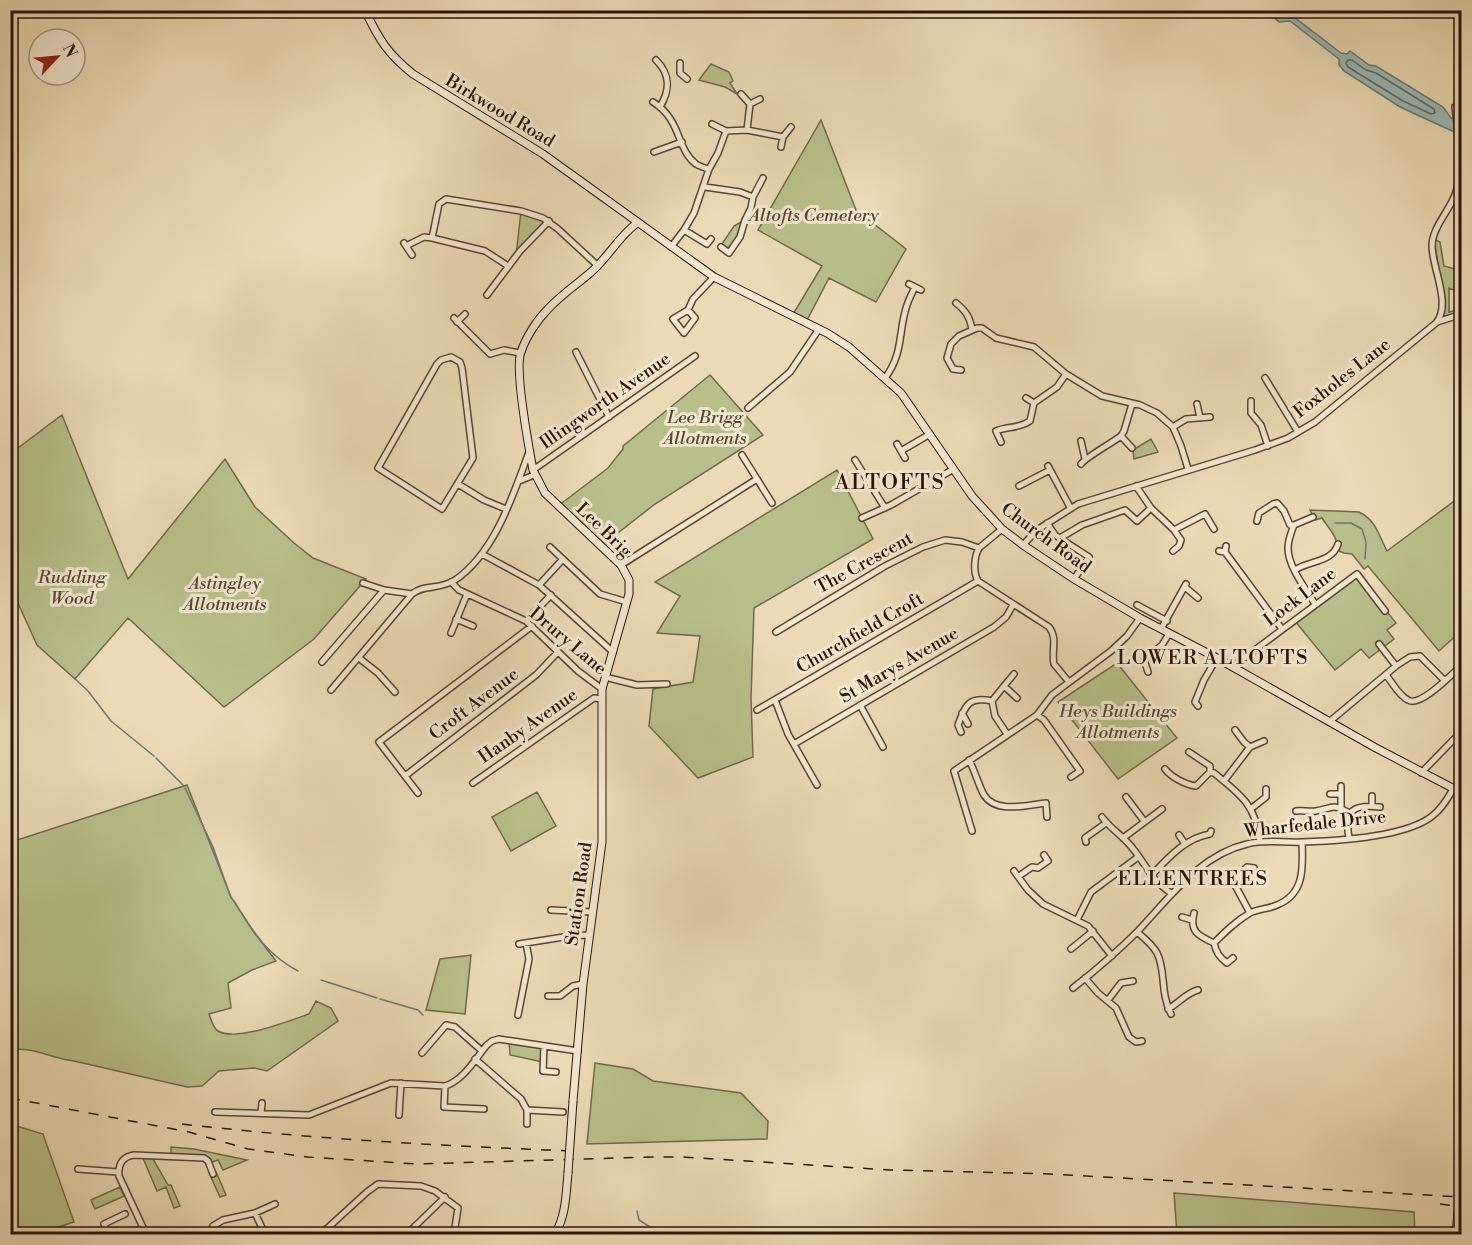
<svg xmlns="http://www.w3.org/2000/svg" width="1472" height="1245" viewBox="0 0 1472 1245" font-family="'Libre Bodoni',serif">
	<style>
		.green { fill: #b9bf8c; stroke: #72684a; stroke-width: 1.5 }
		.water { fill: #9bb9b6; stroke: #6f7670; stroke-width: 1.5 }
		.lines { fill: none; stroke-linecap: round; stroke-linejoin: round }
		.shore { stroke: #64665e; stroke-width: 1.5 }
		.stream { stroke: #6f7670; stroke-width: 1.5 }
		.street-casing { stroke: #5c4432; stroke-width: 8 }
		.secondary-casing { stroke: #2c1207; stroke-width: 9 }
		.highway-casing { stroke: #2c1207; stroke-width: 11 }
		.street { stroke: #f2e7cf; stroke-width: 5 }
		.secondary { stroke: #f2e7cf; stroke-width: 7 }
		.highway { stroke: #e6bd7a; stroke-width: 9 }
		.rail { stroke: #2c1207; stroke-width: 1.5; stroke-dasharray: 10 10; stroke-linecap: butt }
		.secondary-bridge-casing { stroke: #2c1207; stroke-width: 9; stroke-linecap: butt }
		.secondary-bridge { stroke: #f2e7cf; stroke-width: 7 }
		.labels { text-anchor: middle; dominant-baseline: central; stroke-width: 6; stroke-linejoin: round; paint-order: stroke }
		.street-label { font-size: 18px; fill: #2c1207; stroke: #f2e7cf }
		.park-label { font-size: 18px; font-style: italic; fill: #56462f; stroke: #f2e7cf }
		.neighbourhood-label { font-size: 20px; letter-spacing: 1.5px; fill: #2c1207; stroke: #f2e7cf }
		.quarter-label { font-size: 21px; letter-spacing: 1.5px; fill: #2c1207; stroke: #f2e7cf }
	</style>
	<rect width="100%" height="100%" fill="#ebdab5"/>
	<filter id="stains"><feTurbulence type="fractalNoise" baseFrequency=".00333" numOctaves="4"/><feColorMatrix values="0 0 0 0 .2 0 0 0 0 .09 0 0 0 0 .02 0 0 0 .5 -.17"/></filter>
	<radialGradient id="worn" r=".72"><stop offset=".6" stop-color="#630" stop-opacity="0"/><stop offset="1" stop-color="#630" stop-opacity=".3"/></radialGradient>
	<!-- green -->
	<path class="green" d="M711 64 729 72 733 81 730 83 737 94 725 87 699 80Z
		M821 120 856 210 906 249 876 302 829 278 806 322 792 316 822 266 758 230Z
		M521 211 549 221 516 256Z
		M745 220 743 229 729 253 720 247 734 226Z
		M1434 239 1440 242 1444 266 1459 270 1461 293 1449 288V312L1461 309V312L1443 317 1444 304Z
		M710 375 763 435 655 504 614 536 604 548 558 506 608 468 623 449V446Z
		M62 415 128 579 225 459 255 507 294 543 313 558 366 579 314 639 224 707 128 618 75 679 37 645 17 601 11 582 10 454Z
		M1151 439 1158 452 1134 459 1133 450Z
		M837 470 873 539 754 608 751 698 753 757 698 778 649 726 653 689 693 682 700 636 657 633 680 596 655 582Z
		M1461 496V631L1439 651 1368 566 1364 569 1352 554 1344 553 1336 550C1340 538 1328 528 1322 518L1315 520 1310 510 1359 512C1376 520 1379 536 1387 551Z
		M1357 574 1396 623 1387 630 1394 639 1369 658 1361 649 1335 670 1294 620Z
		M1117 663 1177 738 1118 779 1058 702Z
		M187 785 231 897 253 931 276 961 252 970 228 983 231 1008 209 1014C211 1019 213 1028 218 1031 237 1042 288 1021 309 1014L316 1001 331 1008 338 1021 267 1071 254 1068 219 1071 202 1086 187 1087 74 1061C53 1059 32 1046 11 1050V842Z
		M537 792 556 826 511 851 492 817Z
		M471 955 465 1014 426 1010 440 959Z
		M509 1041 544 1046 543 1062 510 1055Z
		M595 1063 633 1069 653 1081 741 1093 768 1121 767 1139 587 1144Z
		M10 1124 43 1134 74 1222 36 1234H11Z
		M171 1147 194 1149 247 1160 223 1170 218 1160 212 1162 211 1160 171 1157Z
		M143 1158 153 1159 168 1185H171L180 1206 174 1208 166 1187 157 1191Z
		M216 1172 226 1195 220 1197 210 1175Z
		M120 1187 124 1196 95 1209 91 1200Z
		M1174 1193 1414 1212 1415 1234H1177Z"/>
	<!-- water -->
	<path class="water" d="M1266 11H1292L1294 17 1341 53 1347 54 1350 51 1369 65 1376 66 1443 107 1451 118 1461 123V135L1400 107 1344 71 1339 65V59L1290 21 1279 22Z"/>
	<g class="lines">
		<!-- shore -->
		<path class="shore" d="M1348 60H1352L1366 70 1376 73 1434 109 1435 113 1431 114 1403 101 1348 67 1346 63Z"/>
		<!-- stream -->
		<path class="stream" d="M1335 523H1351L1362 529 1366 542 1365 559
			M73 677 88 691 111 721 154 756
			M156 758 184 786
			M185 788 213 847 231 898
			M234 901C253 931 265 953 298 971
			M321 980 377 998
			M380 999 418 1010 423 1015
			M637 1211 639 1220 655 1230 688 1234"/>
		<!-- street casing -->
		<g class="street-casing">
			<path id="street" d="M656 60C671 75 670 90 660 107
				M680 63V73L687 79
				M741 94 750 104 760 99
				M653 102C682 120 676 149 696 164 699 166 705 168 709 169
				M712 124 726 131 747 130 783 137
				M747 130 750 104
				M781 147 783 137 791 127
				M654 152 682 142
				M705 187 740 192 753 197
				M684 230 707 244 711 239
				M404 243 412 255
				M406 246 424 237 432 238
				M671 247 684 230 694 213 709 169 718 153 726 131
				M721 247 729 253 740 237 745 220 751 208 753 197 763 178
				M508 266 485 251 432 238 439 204 446 199 521 211 543 218 558 229 598 266
				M909 284 921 290
				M487 295 520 251 549 221
				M956 303C966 311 970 317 972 330
				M688 310 695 318 684 333 673 319 688 310 693 299 714 277
				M454 318 490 354 504 350 520 353
				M457 322 465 314
				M1437 322 1462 314
				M576 352 609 417
				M451 357 460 362 462 368 473 458 442 509 378 468 437 364 441 360Z
				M961 370 953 369 947 358 951 344 959 336 977 328H982L996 338 1034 347 1066 374 1102 396 1140 405 1157 413 1173 427 1181 446 1188 469
				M885 378C904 353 898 331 907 305 909 299 912 293 915 287
				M1265 378 1298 432
				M1026 398 1034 403
				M1251 401V413L1261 425 1268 446
				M1197 404 1200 418
				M748 408 790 372 819 329
				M1173 427 1186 419 1210 417
				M1121 436 1132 448
				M1081 441 1085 459
				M1001 442 996 431C1008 426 1018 429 1030 421L1034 403 1057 387 1066 374
				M897 444 905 458
				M901 451 930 434
				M742 455 772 503
				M855 460 885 508
				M1081 464C1086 457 1112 443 1121 436L1124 431 1132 404
				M1048 466 1070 507
				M533 470 695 356
				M519 481 534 475
				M458 484 484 500 506 509
				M1019 486 1050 470
				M1151 508 1174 530 1181 540 1179 546 1173 551
				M862 518 891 505 952 470
				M1257 521 1259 513 1273 504 1277 503 1284 511 1290 525H1294L1313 517
				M1047 523 1055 535 1089 557 1074 579
				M1294 525C1291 533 1288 540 1288 548 1288 567 1306 589 1315 604
				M1174 530 1205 514 1214 529
				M1060 538 1082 525 1125 510 1137 521 1151 508 1136 486
				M1023 545 1037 530 1078 504 1255 450 1288 438 1315 422 1436 323C1452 304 1432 268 1432 246 1432 228 1449 211 1455 195 1465 168 1458 134 1455 107
				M550 547 600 594 627 602
				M979 548C974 557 973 572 978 581L1049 627C1058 638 1051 652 1054 664L1069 682
				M979 548 1002 529
				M1219 551 1225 552 1226 546
				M1225 552 1282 629
				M482 554 539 585 613 652
				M621 565 757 479
				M1295 570C1310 560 1332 563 1338 544
				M451 582 459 590 526 621 578 671 602 689
				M363 583 384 590 412 594C424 584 440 590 455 580 495 553 513 495 529 452
				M539 585 563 559
				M1185 587 1198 598
				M1137 605 1167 621
				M456 619 473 626
				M526 621 551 595
				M1161 629 1186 584
				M776 632 885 566 923 547 945 540 962 542 979 548
				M451 633 467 594
				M1379 644 1396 666
				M359 658 378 673 395 692
				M322 662 384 590
				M1232 667 1357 574 1385 611
				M1148 672 1144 660 1162 645 1169 634
				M1386 675C1392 682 1399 696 1408 700 1420 708 1452 674 1462 665
				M605 677 637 685 667 684
				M1004 686 1014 674
				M331 690 412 594
				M775 700 788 734 817 785
				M992 701 1004 686 1017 698
				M860 705 883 747
				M1198 706 1195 702 1204 680 1217 658
				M757 710 978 581
				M962 713 968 724
				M1037 715 1044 720 1080 771 1071 777
				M1329 722 1396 666 1410 657 1420 656 1445 681
				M961 732 958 725C965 705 969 696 992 701L995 716 1007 734
				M794 744 994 627 1006 617 1013 605
				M1250 747 1264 741
				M1189 752 1210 766V772
				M969 760C975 771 978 784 984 795 996 814 1027 805 1046 803L1047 817
				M1165 769C1171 777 1186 785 1196 786L1210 772 1214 773C1241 795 1256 805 1260 842
				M1421 773 1462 731
				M405 776 536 675 558 652
				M1224 781 1250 747 1244 742 1235 730
				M473 783 594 698 602 699
				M418 793 379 742 532 626
				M1330 794H1341
				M1372 796V806
				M1126 797 1144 821
				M1341 807V786
				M1252 808 1266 797V789
				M1296 811C1302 810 1310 812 1316 811 1332 808 1334 803 1349 813
				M1102 817C1110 828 1120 834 1129 844 1146 863 1148 877 1172 894
				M972 831 954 771 1037 715 1052 695 1111 651 1127 636 1140 618
				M1179 835 1185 844
				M1123 838 1162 809
				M1349 838C1344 810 1353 804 1380 807
				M1086 842 1085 838 1106 823
				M1014 871 1028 890 1043 904 1088 926 1112 956
				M1019 876 1032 867 1038 868 1048 861 1044 855
				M1151 876C1167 859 1185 838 1210 834L1211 831
				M551 910 592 912
				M1194 913C1189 932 1199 936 1214 943
				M1250 913 1236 887 1234 880 1247 867 1254 868
				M1182 917 1192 920
				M1077 920 1091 892 1138 857
				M1137 932C1144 938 1152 944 1157 953 1166 970 1160 993 1171 1014
				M1214 943C1225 932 1236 921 1250 913 1258 909 1268 909 1277 905 1305 894 1303 867 1302 842
				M1214 943C1216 952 1219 957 1227 963L1233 958
				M519 944 570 936 589 935
				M1071 949 1093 931
				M1085 978 1098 993 1116 1008 1129 1037 1136 1042 1142 1041
				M1073 988C1096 970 1118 951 1138 931 1170 897 1200 855 1247 844 1265 839 1284 843 1302 842 1335 841 1404 837 1431 817 1441 810 1447 800 1453 789
				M548 996H560L573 986 583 984
				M1108 1000 1121 983 1133 981
				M1168 1009C1179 1003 1186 993 1198 990
				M518 1015 529 959 526 943
				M544 1046 543 1071 556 1072
				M422 1053 446 1025 455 1027 482 1051
				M475 1059 521 1099 527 1110 563 1112
				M445 1086 444 1107 484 1109
				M215 1112 309 1115 391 1083 445 1086C463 1081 476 1058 487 1045L492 1041 499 1039 578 1051
				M261 1113 262 1103
				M399 1115 401 1083
				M527 1124V1110
				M78 1169 118 1172
				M255 1213 265 1234
				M213 1226 223 1220 255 1213 275 1204
				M415 1226 424 1234
				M109 1234 104 1224 125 1214
				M128 1234 143 1228
				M146 1234 119 1176C118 1164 122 1157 134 1155L204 1158 208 1161 213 1174
				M321 1234 367 1192 378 1184 421 1186 435 1191 458 1208 454 1234
				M407 1234 445 1197"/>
		</g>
		<!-- secondary casing -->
		<g class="secondary-casing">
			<path id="secondary" d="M365 10C379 40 388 54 413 74L543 154 714 277 827 333 849 347 901 393 972 496 1002 529 1023 545 1074 579 1140 618 1217 658 1376 748 1462 793
				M573 1101 583 984 602 842V689L629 594V580L621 565 545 493 533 470C529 448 514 369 521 352 526 337 537 320 548 309 561 295 576 285 590 273 608 258 618 237 637 223
				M306 1234 312 1232 315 1234
				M555 1234C566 1216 566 1194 568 1173"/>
		</g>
		<!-- highway casing -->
		<g class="highway-casing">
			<path id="highway" d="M1457 1234 1462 1181"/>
		</g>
		<!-- street -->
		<use href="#street" class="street"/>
		<!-- secondary -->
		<use href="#secondary" class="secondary"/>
		<!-- highway -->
		<use href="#highway" class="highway"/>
		<!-- rail -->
		<path class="rail" d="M10 1098 189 1132 248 1149 308 1157 417 1164 651 1157H683L890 1170 1050 1174 1462 1197
			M182 1124C312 1139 443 1146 574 1151
			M1440 1204 1462 1207"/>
		<!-- secondary-bridge casing -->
		<g class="secondary-bridge-casing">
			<path id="secondary-bridge" d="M568 1173 573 1101"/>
		</g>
		<!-- secondary-bridge -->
		<use href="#secondary-bridge" class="secondary-bridge"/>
	</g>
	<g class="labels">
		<!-- street labels -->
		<g class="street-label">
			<text transform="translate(500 111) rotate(31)">Birkwood Road</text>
			<text transform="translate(1342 378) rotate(-38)">Foxholes Lane</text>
			<text transform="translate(605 401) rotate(-35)">Illingworth Avenue</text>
			<text transform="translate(604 530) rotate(44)">Lee Brig</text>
			<text transform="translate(1046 538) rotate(36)">Church Road</text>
			<text transform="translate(864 563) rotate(-29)">The Crescent</text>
			<text transform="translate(1300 597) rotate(-37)">Lock Lane</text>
			<text transform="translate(860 633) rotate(-30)">Churchfield Croft</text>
			<text transform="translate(568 641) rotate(40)">Drury Lane</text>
			<text transform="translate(899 665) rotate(-30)">St Marys Avenue</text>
			<text transform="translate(474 704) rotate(-37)">Croft Avenue</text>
			<text transform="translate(528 726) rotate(-35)">Hanby Avenue</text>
			<text transform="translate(1315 824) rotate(-6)">Wharfedale Drive</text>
			<text transform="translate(579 894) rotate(-82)">Station Road</text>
		</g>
		<!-- park labels -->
		<g class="park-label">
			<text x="814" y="215">Altofts Cemetery</text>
			<text x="705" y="417">Lee Brigg<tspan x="705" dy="21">Allotments</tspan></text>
			<text x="72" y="577">Rudding<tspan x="72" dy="21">Wood</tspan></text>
			<text x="225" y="583">Astingley<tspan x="225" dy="21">Allotments</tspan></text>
			<text x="1118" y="711">Heys Buildings<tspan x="1118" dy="21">Allotments</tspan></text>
		</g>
		<!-- neighbourhood labels -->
		<g class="neighbourhood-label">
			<text x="1213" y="658">LOWER ALTOFTS</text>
			<text x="1193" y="879">ELLENTREES</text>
		</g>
		<!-- quarter labels -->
		<g class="quarter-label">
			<text x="890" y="483">ALTOFTS</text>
		</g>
	</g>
	<!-- margin -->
	<rect width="1472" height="1245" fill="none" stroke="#ebdab5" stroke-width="36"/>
	<rect x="12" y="12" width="1448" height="1221" fill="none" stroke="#2c1207" stroke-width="3"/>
	<rect x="18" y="18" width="1436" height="1209" fill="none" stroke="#2c1207" stroke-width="1.5"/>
	<!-- north arrow -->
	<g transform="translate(57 57) rotate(64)"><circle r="28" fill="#f2e7cf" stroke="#a3927f" stroke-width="1.5"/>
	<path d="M0-4.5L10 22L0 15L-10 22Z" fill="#8f2418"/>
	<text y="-9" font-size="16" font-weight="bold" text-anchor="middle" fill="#2c1207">N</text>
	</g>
	<rect width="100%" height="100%" filter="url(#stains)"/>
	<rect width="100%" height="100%" fill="url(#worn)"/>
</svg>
